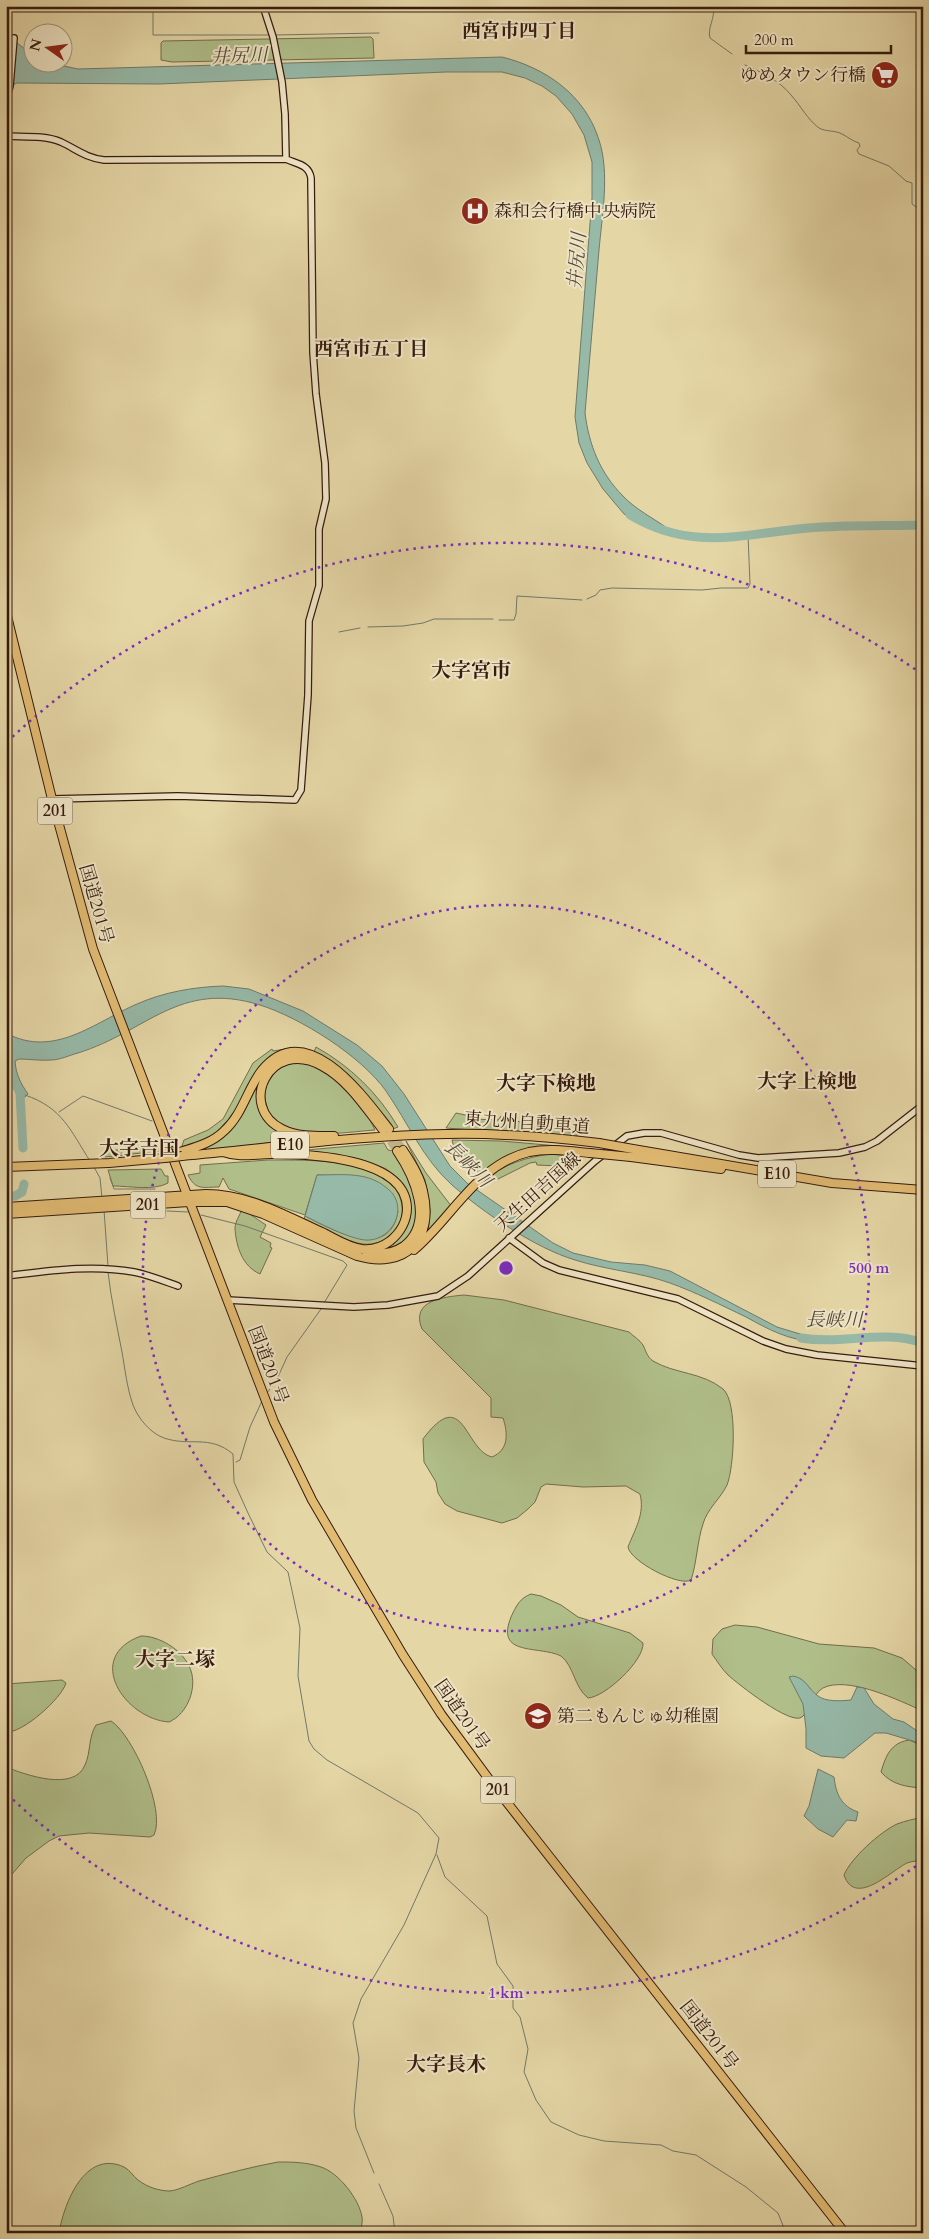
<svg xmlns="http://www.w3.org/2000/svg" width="929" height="2239" viewBox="0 0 929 2239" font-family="Cardo,'Noto Serif JP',serif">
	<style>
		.green { fill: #b0bf8a; stroke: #736d4c }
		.water { fill: #96b9a8; stroke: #707a6a }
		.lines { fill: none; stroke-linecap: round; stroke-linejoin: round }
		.stream { stroke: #707a6a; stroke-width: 1 }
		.river { stroke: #96b9a8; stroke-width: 9 }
		.highway-tunnel { stroke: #c2b188; stroke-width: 8; stroke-dasharray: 8 4; stroke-linecap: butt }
		.secondary-casing { stroke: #361b0e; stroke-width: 8 }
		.highway-casing { stroke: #361b0e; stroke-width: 10 }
		.secondary { stroke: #eee4c5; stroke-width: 5.5 }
		.highway { stroke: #e2bb73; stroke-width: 8 }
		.highway-bridge-casing { stroke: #361b0e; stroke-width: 10; stroke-linecap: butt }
		.highway-bridge { stroke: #e2bb73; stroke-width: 8 }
		.ring { fill: none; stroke: #7b2cbf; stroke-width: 2.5; stroke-dasharray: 2.5 5 }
		.labels { text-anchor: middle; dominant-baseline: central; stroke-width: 4; stroke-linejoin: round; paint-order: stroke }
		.shield { fill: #eee4c5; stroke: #6d5745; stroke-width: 1 }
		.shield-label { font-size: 16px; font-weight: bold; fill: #361b0e }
		.poi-label { font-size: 18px; fill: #361b0e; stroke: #eee4c5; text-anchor: start }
		.street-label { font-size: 18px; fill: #361b0e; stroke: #eee4c5 }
		.neighbourhood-label { font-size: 19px; font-weight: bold; fill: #361b0e; stroke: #eee4c5 }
		.water-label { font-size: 19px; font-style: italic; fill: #534a3c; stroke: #eee4c5 }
		.quarter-label { font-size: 20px; font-weight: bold; fill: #361b0e; stroke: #eee4c5 }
		.centre { fill: #7b2cbf; stroke: #eee4c5; stroke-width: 2.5 }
		.ring-label { font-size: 15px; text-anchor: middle; font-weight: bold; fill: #7b2cbf; stroke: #eee4c5; stroke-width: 4; stroke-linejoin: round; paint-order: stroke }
	</style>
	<rect width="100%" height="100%" fill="#e5d6a6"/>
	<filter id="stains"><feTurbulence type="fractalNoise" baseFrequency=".004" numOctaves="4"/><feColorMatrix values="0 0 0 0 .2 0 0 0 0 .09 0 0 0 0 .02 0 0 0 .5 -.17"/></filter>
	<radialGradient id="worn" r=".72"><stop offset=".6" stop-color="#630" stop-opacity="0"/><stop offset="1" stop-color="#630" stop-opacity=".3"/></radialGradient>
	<!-- green -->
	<path class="green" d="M371 37 373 39 374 58 172 62 161 60V43L163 41Z
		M316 1047C350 1066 378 1093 398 1127L393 1129C370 1099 349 1068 314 1052Z
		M292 1048 274 1055 256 1072 229 1123 216 1134 190 1146H182L184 1140 208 1130 223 1119 253 1063 272 1049 273 1051Z
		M293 1062C329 1062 361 1100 375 1130 345 1132 283 1144 268 1110 266 1103 264 1098 265 1091 268 1076 279 1067 293 1062Z
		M256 1086C257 1093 256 1100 258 1106 262 1125 282 1136 299 1139L203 1151V1148C232 1136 244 1114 256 1086Z
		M456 1113 470 1116 472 1119 498 1120 501 1116 530 1125V1128H539L543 1125 577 1134V1138L446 1128Z
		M452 1140 501 1141 570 1147 531 1149 481 1175C471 1167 454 1154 452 1140Z
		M406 1141 426 1173 452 1207 428 1234 430 1210 425 1180Z
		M384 1143 388 1150 394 1151C407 1174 429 1213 407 1238 402 1244 396 1249 387 1248 402 1235 412 1223 409 1203 408 1189 398 1177 386 1169 370 1160 316 1156 295 1153V1151Z
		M156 1146H159L160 1151 105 1157 107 1151Z
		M550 1154 579 1157V1167L537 1165 536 1162 530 1163 490 1183 487 1180C501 1164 529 1157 550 1154Z
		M268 1160C304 1160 344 1159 377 1174 418 1193 406 1248 363 1244 344 1242 322 1227 304 1219L305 1216C333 1230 390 1262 398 1211L356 1176 317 1175 305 1215 229 1189 223 1178 219 1187C203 1187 196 1191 188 1175L200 1173V1165Z
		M161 1169 165 1176H168V1183C154 1191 129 1186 113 1186L108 1170Z
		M242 1209 266 1225 260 1237 271 1243 270 1247 272 1248 260 1274C242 1266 236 1246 235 1228 235 1222 240 1215 242 1209Z
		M464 1295 504 1300 629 1332C633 1336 640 1340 643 1345 646 1351 647 1357 653 1361 675 1374 702 1372 723 1389 738 1402 734 1468 727 1485 721 1498 707 1509 703 1524 697 1542 697 1562 691 1580 679 1587 630 1561 628 1547 635 1529 645 1514 640 1494L626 1486 583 1487 546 1484 541 1487 535 1502 528 1509 517 1518 502 1523 457 1511 445 1504 438 1493 436 1482 424 1462 423 1439C464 1384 464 1450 492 1457 509 1450 508 1433 503 1418L491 1417V1398L422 1329C410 1300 444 1297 464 1295Z
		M531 1594 541 1596 561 1605 578 1617 630 1633 643 1643C644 1661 605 1697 588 1698 574 1687 574 1666 561 1656 538 1645 495 1657 511 1617 516 1606 520 1598 531 1594Z
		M735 1625 757 1627 819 1644 874 1648 902 1658 923 1676V1711C898 1700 855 1679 828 1686 812 1690 813 1708 802 1717 791 1726 738 1684 728 1675 722 1669 717 1661 712 1654L713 1639 722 1629Z
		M141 1636C159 1636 181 1649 189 1666 199 1685 188 1714 169 1722 125 1719 83 1657 141 1636Z
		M62 1680 66 1683C62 1698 22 1734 6 1732V1684Z
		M111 1721C133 1735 166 1810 154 1835L150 1837 89 1833 59 1836 49 1841 26 1858 6 1881V1767C26 1775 74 1792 85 1765 91 1752 88 1738 96 1725Z
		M909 1740 923 1746V1788C907 1787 892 1785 881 1772 886 1755 891 1743 909 1740Z
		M923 1817V1860C918 1861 912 1861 907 1863 892 1870 855 1908 844 1875 851 1858 880 1832 897 1824 905 1821 914 1819 923 1817Z
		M278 2162C292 2162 306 2162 321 2167 339 2173 359 2199 362 2217 363 2222 361 2228 360 2233H59C64 2203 85 2149 124 2167 130 2170 133 2176 138 2180 147 2187 159 2191 170 2191 179 2190 190 2184 199 2181 225 2174 251 2167 278 2162Z"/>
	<!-- water -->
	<path class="water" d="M6 6H8C9 32 8 40 32 53V62L50 63 78 69 502 57C546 68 585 95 599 140 610 173 602 216 599 250 594 304 590 359 585 413 589 445 600 473 623 496 635 509 653 518 667 528L669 534 624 514 603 489 587 463 579 443 575 417 592 198V162L584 135 572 114 556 96 542 86 525 78 502 72H446L159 84 17 83 6 88Z
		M223 986 249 989 303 1011 357 1045 382 1066 404 1094 450 1166 467 1183 553 1243 573 1253 611 1262 645 1265 670 1271 777 1327 810 1337 815 1341C789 1341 768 1329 746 1317 721 1305 695 1292 670 1283 639 1272 606 1270 575 1260 535 1248 484 1213 452 1185 423 1159 408 1123 386 1091 361 1056 301 1018 260 1005 179 980 148 1031 78 1053 70 1055 60 1060 51 1060 41 1061 29 1059 19 1059L15 1061C16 1075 21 1084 28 1094L24 1098C1 1085 6 1055 6 1033 54 1059 95 1022 137 1004 164 992 194 987 223 986Z
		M317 1175C336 1175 361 1172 378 1182 382 1184 390 1190 393 1194 406 1213 391 1238 370 1240 355 1242 319 1223 305 1216Z
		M793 1676C806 1678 808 1689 818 1696 826 1702 841 1701 851 1700L857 1687 864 1688 874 1704 893 1719 904 1722 923 1735V1744L886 1733H875L844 1758 821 1756 806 1748V1729L803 1704 789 1677Z
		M818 1769 834 1777C836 1794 841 1806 858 1812L856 1821 847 1820 833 1837 818 1829 804 1816 809 1806Z"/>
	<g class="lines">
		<!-- stream -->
		<path class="stream" d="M153 6V35H271
			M378 6V9
			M713 6C716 18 707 27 710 38L732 54
			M275 35 379 33
			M745 65C761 72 779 80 791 95 801 106 807 119 819 128 826 132 835 130 842 134 848 137 852 141 859 143L860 146 857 150 859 154 889 166 906 181 912 183V204L923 212
			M587 599 596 595 600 590 612 588 702 590 721 588H748L750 584 748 535
			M499 620H514L516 614 517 596 582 600
			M368 627 403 626 423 623 434 619H493
			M339 632 360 628
			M25 1095C63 1108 70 1130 90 1161
			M59 1112 83 1096 152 1121
			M94 1167 100 1178 102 1198
			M110 1178 114 1189H155
			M104 1210 108 1266
			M167 1211 188 1212
			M201 1215 245 1226 343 1261 347 1265 324 1303
			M108 1272C111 1299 117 1326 122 1352 125 1369 127 1388 133 1405 138 1418 150 1433 164 1438 190 1447 209 1434 233 1454L234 1482 248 1513 267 1552 288 1572 300 1628 298 1676 309 1741 314 1749 327 1760 418 1813 439 1838 436 1854 404 1925 361 1999 353 2023 359 2058 354 2111 356 2128 374 2173
			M267 1393 277 1379 287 1357 321 1309
			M236 1462 240 1460 250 1427 262 1401
			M437 1855 445 1877 487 1916 497 1964 513 1986V2008L520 2017 528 2049 524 2072 536 2100 551 2122 579 2135 604 2141 661 2145 673 2151 696 2155 746 2187 778 2213 786 2233
			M379 2184 393 2216 395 2233"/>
		<!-- river -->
		<path class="river" d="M630 515C692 552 742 534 808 528 846 525 885 526 923 525
			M16 1085 20 1093 23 1148
			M6 1196H15L22 1192 24 1184
			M801 1338C842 1345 883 1329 923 1343"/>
		<!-- highway-tunnel -->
		<path class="highway-tunnel" d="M384 1131 397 1151
			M390 1131 403 1150"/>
		<!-- secondary casing -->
		<g class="secondary-casing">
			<path id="secondary" d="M263 6 273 37 282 82 285 114 286 159
				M6 99 10 86 14 38
				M6 136C23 137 45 135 61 142 76 149 86 158 104 160L286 159C296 164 309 164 311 178L313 352 316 394 325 463 326 499 319 529V586L309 621 308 695 301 790 295 800 178 796 52 799
				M509 1238 543 1263 559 1270 678 1299 763 1341 786 1349 817 1355 923 1366
				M6 1276C48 1271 91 1264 134 1272 149 1275 164 1281 178 1286
				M227 1300 354 1307 388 1305 438 1296 468 1276 595 1161 627 1136 644 1133H661L739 1155 758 1158 839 1153 865 1147 877 1141 923 1105"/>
		</g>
		<!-- highway casing -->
		<g class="highway-casing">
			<path id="highway" d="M6 612 52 799 93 949 274 1422 312 1500 403 1655 441 1714 494 1786 845 2233
				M334 1136C317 1136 298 1137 282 1129 237 1107 269 1037 322 1066 348 1080 365 1107 383 1130
				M633 1149 832 1183 923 1190
				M180 1152C196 1147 212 1143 224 1131 243 1114 247 1089 262 1070 307 1016 364 1097 389 1129
				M182 1156C270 1148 359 1135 447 1134 498 1133 549 1137 599 1143
				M631 1157 721 1169
				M6 1167 109 1163 165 1158
				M6 1207 206 1194C248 1194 287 1216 324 1233 336 1239 348 1247 362 1249 372 1250 382 1247 390 1241 400 1233 407 1221 407 1208 406 1157 308 1154 272 1154 254 1154 240 1158 223 1152
				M6 1214 189 1202H227L263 1214 357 1256C405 1270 435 1240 423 1191 420 1176 411 1163 403 1150
				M414 1250C452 1218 477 1164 529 1152 549 1148 569 1151 590 1153
				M367 1252C380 1255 392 1254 404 1246 435 1222 414 1176 397 1151"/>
		</g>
		<!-- secondary -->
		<use href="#secondary" class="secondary"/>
		<!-- highway -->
		<use href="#highway" class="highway"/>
		<!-- highway-bridge casing -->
		<g class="highway-bridge-casing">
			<path id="highway-bridge" d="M599 1143 633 1149
				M590 1153 631 1157
				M165 1158 182 1156"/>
		</g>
		<!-- highway-bridge -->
		<use href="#highway-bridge" class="highway-bridge"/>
	</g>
	<!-- distance rings -->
	<g class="ring">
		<circle cx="506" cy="1268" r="363"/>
		<path d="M922 1862A725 725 0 0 1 7 1794M7 742A725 725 0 0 1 922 674"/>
	</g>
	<!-- icons -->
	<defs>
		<g id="supermarket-disc" transform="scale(1.4375)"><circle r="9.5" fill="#8f2418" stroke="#eee4c5"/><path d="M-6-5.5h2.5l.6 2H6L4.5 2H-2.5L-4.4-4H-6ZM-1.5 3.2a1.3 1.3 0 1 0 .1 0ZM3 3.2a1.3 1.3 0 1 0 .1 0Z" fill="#fff"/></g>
		<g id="hospital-disc" transform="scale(1.4375)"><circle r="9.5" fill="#8f2418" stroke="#eee4c5"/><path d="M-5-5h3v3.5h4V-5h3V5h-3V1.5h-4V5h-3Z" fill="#fff"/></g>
		<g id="school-disc" transform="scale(1.4375)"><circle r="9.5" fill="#8f2418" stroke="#eee4c5"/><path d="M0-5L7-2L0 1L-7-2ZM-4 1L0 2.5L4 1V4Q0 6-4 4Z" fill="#fff"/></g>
	</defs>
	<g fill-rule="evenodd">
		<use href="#supermarket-disc" x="885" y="75"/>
		<use href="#hospital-disc" x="475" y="211"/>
		<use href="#school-disc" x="538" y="1716"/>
	</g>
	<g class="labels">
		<!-- shield labels -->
		<g class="shield">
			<rect x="37.5" y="797.5" width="35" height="27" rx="4"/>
			<rect x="271" y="1131.5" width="38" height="27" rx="4"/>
			<rect x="758" y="1160.5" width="38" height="27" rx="4"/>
			<rect x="130.5" y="1191.5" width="35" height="27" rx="4"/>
			<rect x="480.5" y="1776.5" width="35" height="27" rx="4"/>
		</g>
		<g class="shield-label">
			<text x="55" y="811">201</text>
			<text x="290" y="1145">E10</text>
			<text x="777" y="1174">E10</text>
			<text x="148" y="1205">201</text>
			<text x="498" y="1790">201</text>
		</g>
		<!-- poi labels -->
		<g class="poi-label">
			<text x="866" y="75" text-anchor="end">ゆめタウン行橋</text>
			<text x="494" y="211">森和会行橋中央病院</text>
			<text x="557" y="1716">第二もんじゅ幼稚園</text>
		</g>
		<!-- street labels -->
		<g class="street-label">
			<text transform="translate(96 904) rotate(74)">国道201号</text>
			<text transform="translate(527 1123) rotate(4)">東九州自動車道</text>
			<text transform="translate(538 1192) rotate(-42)">天生田吉国線</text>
			<text transform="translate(268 1365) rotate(69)">国道201号</text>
			<text transform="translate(462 1715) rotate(55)">国道201号</text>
			<text transform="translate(709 2035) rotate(52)">国道201号</text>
		</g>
		<!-- neighbourhood labels -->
		<g class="neighbourhood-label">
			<text x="519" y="31">西宮市四丁目</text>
			<text x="371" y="349">西宮市五丁目</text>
		</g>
		<!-- water labels -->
		<g class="water-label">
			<text transform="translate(239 56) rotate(-2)">井尻川</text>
			<text transform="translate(577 261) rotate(-85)">井尻川</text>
			<text transform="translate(468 1164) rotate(45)">長峡川</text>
			<text x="834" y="1320">長峡川</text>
		</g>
		<!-- quarter labels -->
		<g class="quarter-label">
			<text x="471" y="670">大字宮市</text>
			<text x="807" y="1081">大字上検地</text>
			<text x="546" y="1083">大字下検地</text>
			<text x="139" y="1148">大字吉国</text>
			<text x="175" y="1659">大字二塚</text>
			<text x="446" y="2064">大字長木</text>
		</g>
	</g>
	<circle cx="506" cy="1268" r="8" class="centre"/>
	<g class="ring-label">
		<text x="869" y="1273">500 m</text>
		<text x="506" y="1998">1 km</text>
	</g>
	<!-- margin -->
	<rect width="929" height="2239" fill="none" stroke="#e5d6a6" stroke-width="25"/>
	<rect x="8" y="8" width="914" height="2224" fill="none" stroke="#361b0e" stroke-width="2.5"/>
	<rect x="12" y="12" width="904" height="2214" fill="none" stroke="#361b0e"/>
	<!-- north arrow -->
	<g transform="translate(48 48) rotate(284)"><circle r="24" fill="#eee4c5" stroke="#a4947c"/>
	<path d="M0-4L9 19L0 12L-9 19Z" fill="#8f2418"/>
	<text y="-8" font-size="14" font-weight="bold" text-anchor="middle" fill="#361b0e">N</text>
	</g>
	<!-- scale -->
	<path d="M746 45v8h145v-8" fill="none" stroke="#361b0e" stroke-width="2.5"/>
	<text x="754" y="45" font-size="15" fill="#361b0e" stroke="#eee4c5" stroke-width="4" paint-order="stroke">200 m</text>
	<rect width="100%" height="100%" filter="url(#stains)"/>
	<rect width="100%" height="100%" fill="url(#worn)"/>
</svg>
